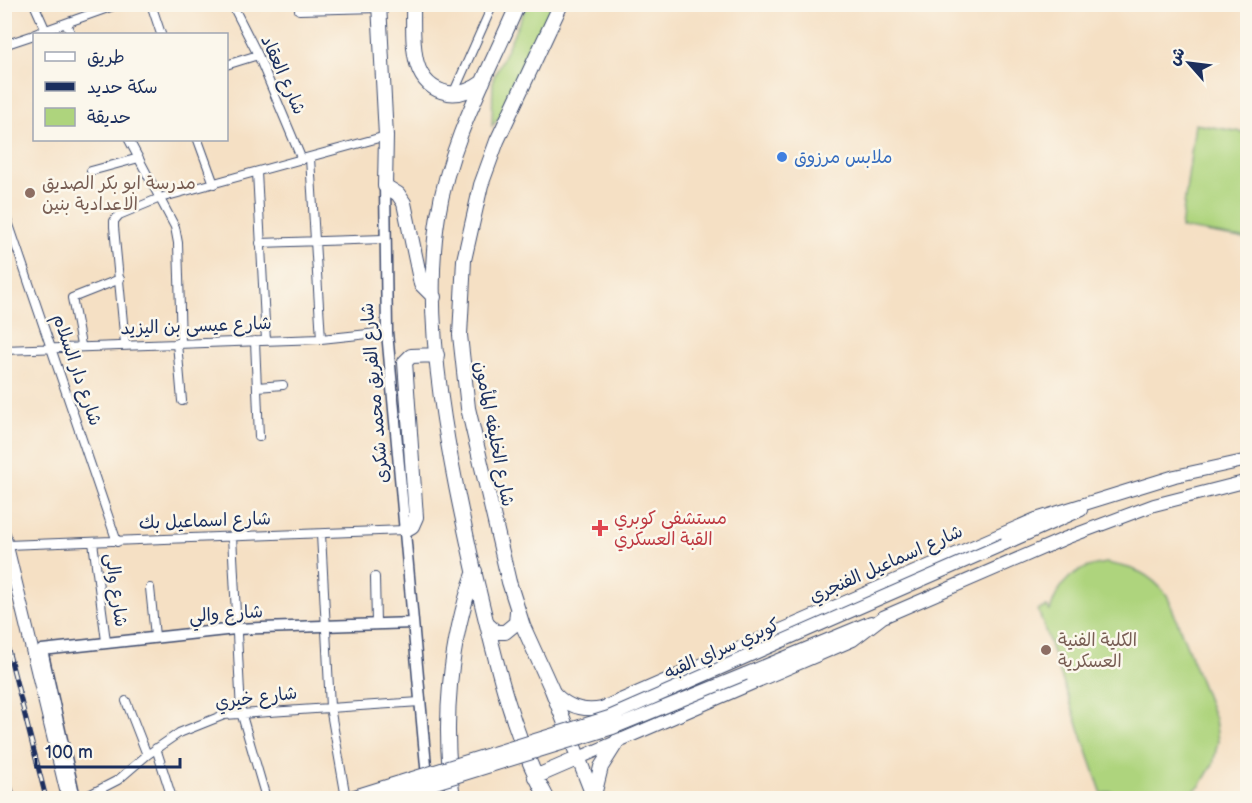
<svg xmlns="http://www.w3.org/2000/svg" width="1252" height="803" viewBox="0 0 1252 803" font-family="'Balsamiq Sans','Playpen Sans Arabic',sans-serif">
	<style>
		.green { fill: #aed47d; stroke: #64826e; stroke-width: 1.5 }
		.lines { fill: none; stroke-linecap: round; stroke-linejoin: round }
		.minor-casing { stroke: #3c4a6d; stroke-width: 10 }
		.tertiary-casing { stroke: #3c4a6d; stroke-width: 13 }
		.secondary-casing { stroke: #3c4a6d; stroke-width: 14 }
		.primary-casing { stroke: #3c4a6d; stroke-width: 16 }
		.minor { stroke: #fff; stroke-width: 8 }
		.tertiary { stroke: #fff; stroke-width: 10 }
		.secondary { stroke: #fff; stroke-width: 12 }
		.primary { stroke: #fff; stroke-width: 14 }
		.rail-casing { stroke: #1b2f5e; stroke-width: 5 }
		.rail { stroke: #fbf7ec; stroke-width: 3; stroke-dasharray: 9; stroke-linecap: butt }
		.secondary-bridge-casing { stroke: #3c4a6d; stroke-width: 14; stroke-linecap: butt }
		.secondary-bridge { stroke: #fff; stroke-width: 12 }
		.shop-dot { fill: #3f7fe0; stroke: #fbf7ec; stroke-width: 2 }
		.education-dot { fill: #8d6e63; stroke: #fbf7ec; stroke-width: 2 }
		.health-dot { fill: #e0444e; stroke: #fbf7ec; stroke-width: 2 }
		.labels { text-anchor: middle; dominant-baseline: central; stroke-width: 5; stroke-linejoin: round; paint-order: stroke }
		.street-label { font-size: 18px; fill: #1b2f5e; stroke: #fbf7ec }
		.shop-label { font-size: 18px; fill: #366cbe; stroke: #fbf7ec; text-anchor: start }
		.education-label { font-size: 18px; fill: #785e54; stroke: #fbf7ec; text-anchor: start }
		.health-label { font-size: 18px; fill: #be3a42; stroke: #fbf7ec; text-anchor: start }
	</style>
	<rect width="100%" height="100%" fill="#fbf7ec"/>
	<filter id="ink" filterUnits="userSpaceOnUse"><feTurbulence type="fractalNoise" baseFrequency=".0167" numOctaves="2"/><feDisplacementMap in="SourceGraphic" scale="12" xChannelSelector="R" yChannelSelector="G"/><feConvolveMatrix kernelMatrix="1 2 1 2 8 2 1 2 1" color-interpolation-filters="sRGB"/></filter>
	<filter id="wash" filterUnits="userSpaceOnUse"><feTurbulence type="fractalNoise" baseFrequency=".008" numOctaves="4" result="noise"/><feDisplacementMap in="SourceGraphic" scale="24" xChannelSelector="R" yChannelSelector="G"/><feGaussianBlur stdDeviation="1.35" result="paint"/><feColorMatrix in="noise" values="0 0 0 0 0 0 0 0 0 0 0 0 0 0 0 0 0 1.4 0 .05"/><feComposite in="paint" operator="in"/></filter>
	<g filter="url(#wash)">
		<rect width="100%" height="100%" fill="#f5e0c4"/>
		<!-- green -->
		<path class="green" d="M527 5H555L507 109 492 126 493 79Z
			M1195 124 1247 133V239L1181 228Z
			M1106 563C1135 568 1148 572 1167 595L1215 719 1218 741 1213 764 1200 786 1184 798H1127L1111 791 1102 794 1038 610 1047 607 1050 611C1059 581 1075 567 1106 563Z"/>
	</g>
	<g filter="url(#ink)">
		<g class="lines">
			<!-- minor casing -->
			<g class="minor-casing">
				<path id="minor" d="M34 4 46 31
					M151 4 161 34
					M232 4 258 55 302 160
					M299 10 379 8
					M66 24 71 34
					M35 34 119 4
					M4 45 34 35
					M226 65 258 55
					M453 94 493 4
					M129 140 175 227 178 243 181 343
					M198 140 214 184
					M310 158 321 339
					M91 171 139 158
					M257 172 266 341
					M4 210 117 542
					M260 243 384 239
					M255 341 259 437
					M177 343 182 401
					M125 344 114 227V221L119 215 160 198 386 136
					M81 345 72 298 120 279
					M4 350 321 339 387 332
					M257 387 283 385
					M321 534 330 707 346 798
					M232 536 241 712 266 798
					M93 542 106 641
					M7 545 405 530
					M375 577 376 623
					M150 588 155 636
					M126 701 147 755
					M156 748 172 798
					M427 782 429 798
					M83 798 118 780 147 755 179 733 224 715 420 702"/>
			</g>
			<!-- tertiary casing -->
			<g class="tertiary-casing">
				<path id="tertiary" d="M385 186 387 332 427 777
					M75 798 42 650 235 629 413 623"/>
			</g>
			<!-- secondary casing -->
			<g class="secondary-casing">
				<path id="secondary" d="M4 534 68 798
					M1004 544 1081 510
					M745 674 871 622
					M553 691C566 706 583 712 602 708L1036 519 1175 476 1248 460
					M579 758 853 640 883 617 1066 538 1154 505 1248 481
					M4 780 9 798"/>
			</g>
			<!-- primary casing -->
			<g class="primary-casing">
				<path id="primary" d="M379 4 386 136 385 186 398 194 404 203 421 284 434 297
					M413 4C414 36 407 85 448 93 461 95 472 90 483 82
					M518 4C488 74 450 140 438 216 420 326 451 467 475 575 493 649 510 731 547 798
					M561 4 497 141 481 185 464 260 460 335 468 408 509 582 523 626 552 690 594 798
					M405 530 412 526 416 517 405 362 411 356 437 355
					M487 624 496 632H505L516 623 517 611
					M535 777 579 758
					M594 795 601 767 618 740
					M453 798C442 724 449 642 475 571"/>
			</g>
			<!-- minor -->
			<use href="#minor" class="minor"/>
			<!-- tertiary -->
			<use href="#tertiary" class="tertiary"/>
			<!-- secondary -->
			<use href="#secondary" class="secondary"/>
			<!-- primary -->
			<use href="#primary" class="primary"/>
			<!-- rail casing -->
			<g class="rail-casing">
				<path id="rail" d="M4 634 46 798"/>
			</g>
			<!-- rail -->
			<use href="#rail" class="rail"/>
			<!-- secondary-bridge casing -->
			<g class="secondary-bridge-casing">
				<path id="secondary-bridge" d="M348 798 609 717 1004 544
					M387 798 613 728 745 674"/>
			</g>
			<!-- secondary-bridge -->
			<use href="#secondary-bridge" class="secondary-bridge"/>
		</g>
	</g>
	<!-- markers -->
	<circle class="shop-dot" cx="782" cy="157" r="6"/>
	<g class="education-dot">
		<circle cx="30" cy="193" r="6"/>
		<circle cx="1046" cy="650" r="6"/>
	</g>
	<path class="health-dot" d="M597 519h6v6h6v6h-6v6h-6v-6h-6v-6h6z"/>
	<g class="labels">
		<!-- street labels -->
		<g class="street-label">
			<text transform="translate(283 75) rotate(66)">شارع العقاد</text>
			<text transform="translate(196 326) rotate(-2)">شارع عيسى بن اليزيد</text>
			<text transform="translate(77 370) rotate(71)">شارع دار السلام</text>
			<text transform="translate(375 393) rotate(-95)">شارع الفريق محمد شكرى</text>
			<text transform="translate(494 434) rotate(79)">شارع الخليفه المأمون</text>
			<text transform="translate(205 521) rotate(-2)">شارع اسماعيل بك</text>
			<text transform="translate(886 564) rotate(-24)">شارع اسماعيل الفنجري</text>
			<text transform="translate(116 590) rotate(82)">شارع والى</text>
			<text transform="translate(226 614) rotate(-4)">شارع والي</text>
			<text transform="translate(722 649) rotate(-24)">كوبري سراي القبه</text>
			<text transform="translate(256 698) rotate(-7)">شارع خيري</text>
		</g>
		<!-- shop labels -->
		<g class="shop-label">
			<text x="794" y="157">ملابس مرزوق</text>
		</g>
		<!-- education labels -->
		<g class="education-label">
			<text x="42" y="183">مدرسة ابو بكر الصديق<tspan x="42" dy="21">الاعدادية بنين</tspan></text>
			<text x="1058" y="640">الكلية الفنية<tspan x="1058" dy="21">العسكرية</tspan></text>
		</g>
		<!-- health labels -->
		<g class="health-label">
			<text x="614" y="518">مستشفى كوبري<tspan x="614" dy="21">القبة العسكري</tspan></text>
		</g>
	</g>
	<!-- margin -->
	<rect width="1252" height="803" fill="none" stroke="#fbf7ec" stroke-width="24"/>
	<!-- legend -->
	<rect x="33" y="33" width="195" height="108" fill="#fbf7ec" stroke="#a1a7b3" stroke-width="1.5"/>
	<rect x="45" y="52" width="30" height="9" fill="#ffffff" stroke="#a1a7b3" stroke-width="1.5"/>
	<text x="87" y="63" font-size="18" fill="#1b2f5e">طريق</text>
	<rect x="45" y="82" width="30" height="9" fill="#1b2f5e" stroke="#a1a7b3" stroke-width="1.5"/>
	<text x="87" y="93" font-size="18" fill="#1b2f5e">سكة حديد</text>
	<rect x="45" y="108" width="30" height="18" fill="#aed47d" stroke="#a1a7b3" stroke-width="1.5"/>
	<text x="87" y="123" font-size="18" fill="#1b2f5e">حديقة</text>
	<!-- north arrow -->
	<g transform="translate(1189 63) rotate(298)" stroke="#fbf7ec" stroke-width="4.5" paint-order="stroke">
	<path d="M0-4.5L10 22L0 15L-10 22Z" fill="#1b2f5e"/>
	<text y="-9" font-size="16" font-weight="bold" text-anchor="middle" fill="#1b2f5e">ش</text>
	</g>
	<!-- scale -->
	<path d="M36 758v9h144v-9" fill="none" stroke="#1b2f5e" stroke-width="3"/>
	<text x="45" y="758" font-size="18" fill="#1b2f5e" stroke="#fbf7ec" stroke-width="4.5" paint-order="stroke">100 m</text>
</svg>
